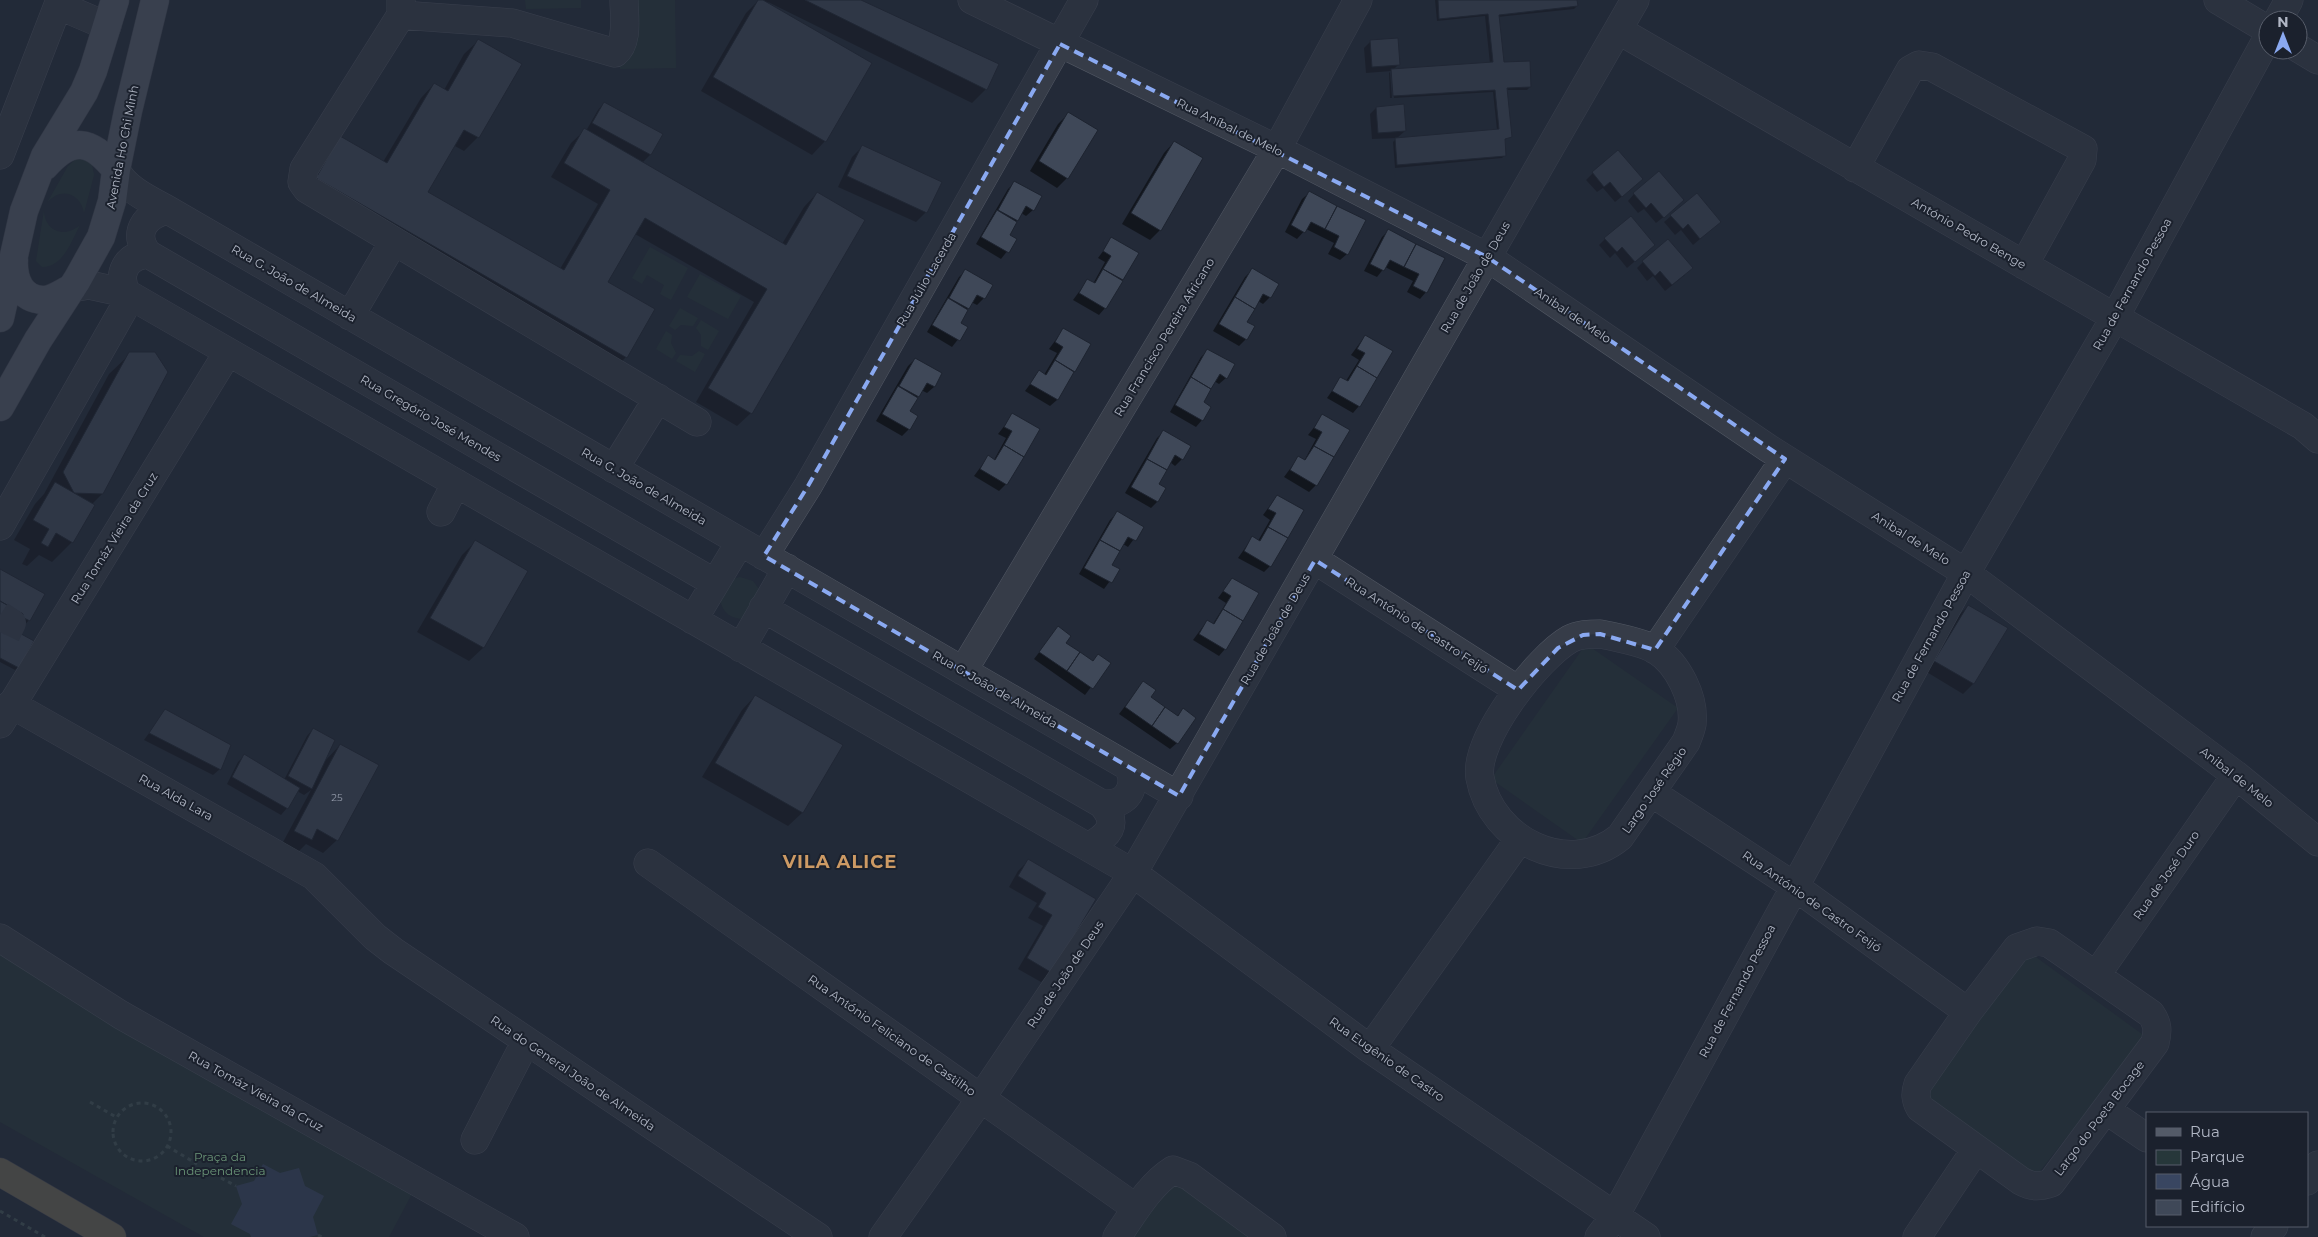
<svg xmlns="http://www.w3.org/2000/svg" width="2318" height="1237" viewBox="0 0 2318 1237" font-family="Montserrat,sans-serif">
	<style>
		.green { fill: #26373a }
		.water { fill: #394661 }
		.shadow { fill: #0007 }
		.building { fill: #3f4858; stroke: #1d232f }
		.lines { fill: none; stroke-linecap: round; stroke-linejoin: round }
		.minor-tunnel { stroke: #383f4d; stroke-width: 28; stroke-dasharray: 28 14; stroke-linecap: butt }
		.minor-casing { stroke: #515763; stroke-width: 29 }
		.major-casing { stroke: #3f4552; stroke-width: 29 }
		.highway-casing { stroke: #414753; stroke-width: 29 }
		.path { stroke: #445458; stroke-width: 3; stroke-dasharray: 4 4; stroke-linecap: butt }
		.minor { stroke: #363c48; stroke-width: 28 }
		.major { stroke: #545b68; stroke-width: 28 }
		.highway { stroke: #6e6654; stroke-width: 28 }
		.marked { fill: none; stroke: #8aa9f1; stroke-width: 4; stroke-dasharray: 10 6; stroke-linejoin: round }
		.labels { text-anchor: middle; dominant-baseline: central; stroke-width: 4; stroke-linejoin: round; paint-order: stroke }
		.number-label { font-size: 10px; fill: #949baa }
		.street-label { font-size: 12px; fill: #b1b7c5; stroke: #1b212d }
		.park-label { font-size: 12px; fill: #6a9477; stroke: #1b212d }
		.district-label { font-size: 18px; font-weight: bold; letter-spacing: 1px; fill: #cd9a64; stroke: #1b212d }
	</style>
	<rect width="100%" height="100%" fill="#232a38"/>
	<!-- green -->
	<path class="green" d="M525 0H581V8L526 9Z
		M620 0H675L676 68 620 69Z
		M76 159H85L92 164 94 175 84 213C81 193 60 186 47 203L68 166Z
		M44 210C44 231 65 239 80 225 71 242 63 267 42 267L36 261Z
		M650 247 688 268 671 300 660 294 664 285 647 275 642 284 632 278Z
		M700 274 741 296 728 319 687 297Z
		M680 308 698 318 693 326 681 325 675 330 669 326Z
		M701 320 719 331 708 350 701 346V335L696 328Z
		M666 331 672 335 671 343 676 353 672 359 656 349Z
		M699 351 705 354 695 372 676 361 680 355 692 356Z
		M740 577 753 581 761 592 745 619C731 619 723 613 720 600L733 579Z
		M1586 644 1678 708 1582 843 1491 779Z
		M2029 952 2146 1037 2036 1176 1923 1094Z
		M0 955 416 1186 389 1237H204L0 1122Z
		M1173 1172 1261 1237H1126Z"/>
	<!-- water -->
	<path class="water" d="M263 1164 280 1173 299 1168 305 1186 324 1196 313 1217 318 1235 309 1237H251L250 1234 231 1224 242 1204 236 1186 254 1181Z"/>
	<!-- shadow -->
	<path class="shadow" d="M759 0H859L986 89 972 103 768 2 825 141 812 155 701 91 746 13Z
		M1435 0H1576L1577 6 1574 9 1498 17 1503 63 1530 87 1527 90H1506L1511 136 1504 140 1505 155 1502 158 1395 168 1393 142 1397 138 1372 139 1370 114 1376 108 1405 131 1396 139 1497 130 1493 92 1394 98 1392 71 1366 73 1364 48 1371 41 1399 64 1393 70 1490 64 1485 16 1437 21Z
		M478 41 520 65 478 137 464 151 453 145 426 192 560 269 598 204 551 177 571 143 585 130 586 131 598 110 604 103 661 135 650 155 642 163 782 244 804 207 817 193 751 413 737 426 696 402 754 302 635 234 607 282 626 357 612 371 303 192 327 151 383 162 421 98 434 84 444 90 464 54Z
		M1390 72 1392 98H1390L1389 73Z
		M1068 114 1067 178 1057 188 1030 171 1058 124Z
		M1174 142 1160 230 1150 240 1122 224 1164 153Z
		M862 147 926 212 916 222 838 187 852 157Z
		M1593 173 1635 186 1615 202 1603 188 1597 192 1586 180Z
		M1014 183 1033 210 1026 216 1021 213 1008 235 1016 240 1001 259 976 244 1008 189Z
		M1309 193 1364 221 1347 254 1340 260 1328 254 1334 243 1306 229 1297 239 1285 232 1302 199Z
		M1634 194 1676 207 1656 223 1644 209 1638 213 1628 201Z
		M1671 216 1713 228 1693 245 1681 230 1675 235 1664 222Z
		M1388 231 1443 259 1426 292 1420 299 1407 292 1413 281 1385 267 1377 277 1364 271 1382 237Z
		M1112 239 1138 254 1105 308 1099 315 1073 300 1087 281 1093 284 1105 262 1098 258Z
		M1605 239 1647 251 1627 268 1615 253 1610 258 1599 245Z
		M1643 262 1685 275 1665 291 1653 276 1647 281 1637 268Z
		M1252 270 1270 297 1263 304 1258 301 1246 322V339L1239 346 1213 331 1245 277Z
		M965 271 984 298 977 305 971 302 959 324 967 328 952 347 927 332 959 277Z
		M1063 330 1089 345 1057 400 1050 406 1025 391 1039 372 1044 375 1057 353 1049 349Z
		M1365 336 1391 351 1359 406 1353 413 1327 398 1341 378 1346 381 1359 360 1351 355Z
		M1208 350 1226 378 1219 384 1214 381 1202 403V420L1196 427 1170 412 1201 357Z
		M130 354 102 494 92 504 72 542 52 562 39 555 27 566 22 564 30 549 14 540 35 504 44 494 109 374Z
		M915 359 941 374 934 387 927 393 921 390 909 412V429L902 436 876 421 908 366Z
		M1013 415 1038 430 1006 484 999 491 974 476 988 457 994 460 1006 438 998 434Z
		M1323 416 1348 431 1316 485 1309 492 1284 477 1298 458 1304 461 1316 439 1308 435Z
		M1163 432 1182 459 1175 466 1170 462 1157 484V502L1151 508 1125 493 1157 438Z
		M1277 496 1302 511 1270 566 1264 572 1238 558 1252 538 1258 541 1270 520 1263 515Z
		M1117 513 1142 528 1128 547 1123 544 1111 565 1118 570 1104 589 1079 574 1110 520Z
		M475 542 527 571 483 648 469 661 417 632 462 555Z
		M0 570 29 620 23 627 16 624 13 631 18 667 15 670 0 662Z
		M1232 579 1258 594 1225 649 1219 656 1193 640 1207 621 1213 624 1226 603 1218 598Z
		M1968 606 2006 629 1973 684 1963 694 1925 671 1958 616Z
		M1058 628 1064 643 1092 662 1098 655 1109 663 1085 695 1034 659Z
		M1143 683 1150 698 1177 716 1183 710 1177 743 1170 749 1119 714Z
		M755 696 841 746 802 813 788 826 702 777 742 710Z
		M165 711 220 769 213 775 144 740Z
		M313 729 323 763 340 745 337 840 323 853 306 844 297 853 282 844 311 790 304 795 297 791 287 808 281 815 227 784 238 762 244 756 284 780 307 736Z
		M1028 861 1094 899 1051 972 1041 982 1018 969 1043 926 1028 918 1037 903 1009 887 1018 871Z"/>
	<!-- building -->
	<path class="building" d="M758 0H763L872 63 826 142 713 77Z
		M805 0H861L999 64 987 90Z
		M1438 0H1577L1578 6 1499 15 1504 62 1530 61 1531 87 1507 88 1512 137 1505 139 1506 156 1397 165 1395 138 1499 129 1495 90 1393 96 1391 69 1493 62 1488 14 1439 19Z
		M1398 38 1400 65 1372 67 1370 40Z
		M478 39 522 64 479 138 464 130 428 192 564 270 610 190 564 163 584 128 786 245 817 192 865 220 752 414 708 388 767 289 645 218 608 282 655 309 627 358 316 178 340 136 387 163 434 83 448 91Z
		M604 102 663 134 651 155 592 123Z
		M1404 104 1406 131 1378 133 1376 107Z
		M1068 112 1098 130 1068 179 1039 161Z
		M1174 141 1203 158 1161 231 1131 213Z
		M862 145 942 182 927 213 847 176Z
		M1618 150 1643 179 1622 197 1610 182 1604 187 1592 172Z
		M1659 171 1684 200 1664 218 1651 203 1646 208 1633 193Z
		M1014 181 1042 196 1034 211 1026 206 1018 221 998 210Z
		M1309 191 1337 206 1325 229 1311 222 1305 233 1291 225Z
		M1697 193 1721 222 1700 239 1688 224 1683 229 1670 215Z
		M1337 206 1366 220 1348 255 1334 247 1339 236 1325 229Z
		M997 210 1017 222 1010 235 1017 239 1009 253 981 237Z
		M1631 216 1655 245 1635 262 1622 247 1617 252 1604 238Z
		M1388 229 1416 244 1404 267 1390 260 1384 271 1370 264Z
		M1111 237 1139 253 1123 280 1103 269 1111 256 1103 251Z
		M1668 239 1693 268 1672 285 1660 271 1655 276 1642 261Z
		M1416 244 1445 258 1427 293 1413 286 1419 274 1404 267Z
		M1252 268 1279 284 1271 298 1263 294 1255 309 1235 297Z
		M965 269 993 285 985 299 977 295 969 309 949 298Z
		M1103 269 1123 281 1106 309 1079 293 1087 279 1095 283Z
		M1235 297 1255 309 1247 322 1255 326 1247 340 1219 324Z
		M948 298 968 310 961 323 968 327 960 341 932 325Z
		M1063 328 1091 344 1075 372 1055 360 1063 347 1055 342Z
		M1365 335 1393 351 1377 378 1357 366 1365 353 1357 349Z
		M1207 349 1235 364 1227 379 1220 374 1211 389 1191 377Z
		M129 352H155L168 372 103 494 74 493 63 472Z
		M915 358 942 373 935 387 927 383 919 397 899 386Z
		M1055 360 1074 372 1058 400 1030 384 1039 370 1046 375Z
		M1357 366 1377 378 1360 407 1332 391 1340 377 1348 381Z
		M1191 377 1211 389 1204 402 1211 407 1203 421 1175 405Z
		M898 386 918 398 910 411 918 416 910 430 882 414Z
		M1012 413 1040 429 1024 457 1004 445 1012 431 1004 427Z
		M1322 414 1350 430 1334 457 1314 446 1322 432 1314 428Z
		M1163 430 1191 446 1183 460 1175 455 1167 470 1147 459Z
		M1004 445 1024 457 1007 485 980 469 988 455 995 460Z
		M1314 446 1334 457 1317 486 1290 470 1298 456 1305 460Z
		M1147 459 1167 470 1159 484 1166 488 1158 502 1131 487Z
		M55 482 95 505 73 543 56 533 48 547 41 543 49 529 33 520Z
		M1277 495 1304 510 1288 538 1268 527 1276 513 1268 509Z
		M1117 511 1144 527 1136 541 1128 537 1120 551 1100 540Z
		M1268 527 1288 538 1271 567 1244 551 1252 536 1260 541Z
		M475 540 528 571 484 648 430 618Z
		M1100 540 1120 551 1112 565 1120 569 1112 583 1084 568Z
		M0 569 45 594 30 621 22 617 23 614 0 601Z
		M1232 578 1259 593 1243 621 1223 609 1231 596 1223 591Z
		M0 601 23 614 14 630 34 641 19 668 0 658Z
		M1968 605 2008 628 1974 684 1934 661Z
		M1223 609 1243 621 1226 650 1199 634 1207 620 1214 624Z
		M1058 626 1071 636 1066 643 1080 652 1067 671 1039 652Z
		M1080 652 1093 661 1098 654 1111 663 1093 689 1067 671Z
		M1143 681 1156 690 1151 697 1165 707 1152 726 1125 707Z
		M755 695 843 745 803 813 715 763Z
		M1165 707 1178 716 1183 708 1196 718 1178 744 1152 726Z
		M165 709 231 745 221 770 149 733Z
		M313 728 335 740 312 789 288 776Z
		M340 744 379 765 338 841 317 829 312 840 294 831Z
		M244 754 300 788 288 809 232 777Z
		M1028 859 1096 899 1052 973 1027 958 1052 915 1038 907 1046 893 1018 876Z"/>
	<g class="lines">
		<!-- minor-tunnel -->
		<path class="minor-tunnel" d="M0 615 12 623 0 648"/>
		<!-- minor casing -->
		<g class="minor-casing">
			<path id="minor" d="M64 0 74 12 107 26
				M401 0V15L304 169 302 182 307 189 697 422
				M972 0 1277 149 1487 257 1768 448 1966 573 2236 775 2318 842
				M2218 0 2268 30
				M401 15 512 23 615 53C629 42 624 16 624 0
				M2278 20 2289 0
				M1618 30 2303 426 2318 439
				M2298 48 2318 60
				M0 155 60 0
				M1855 168 1910 70 1919 65 1932 67 2083 149 2082 160 2024 265
				M116 170C125 189 150 200 168 210L1179 796
				M168 210C144 215 132 234 148 254L715 583
				M72 288 89 285 126 293 1133 873 1370 1049 1646 1237
				M126 293C117 273 126 256 148 254
				M350 316 394 241
				M614 469 658 398
				M441 512 456 483
				M0 526 131 296
				M764 556 808 486 1084 0
				M1315 560 1518 690
				M763 608 1102 804C1120 825 1108 836 1088 847
				M693 620 740 542
				M1600 634C1616 637 1642 642 1656 650 1678 664 1695 698 1692 724 1691 730 1688 737 1686 742L1620 837C1569 879 1491 840 1480 778 1473 740 1538 657 1570 639 1579 634 1590 634 1600 634Z
				M741 648 787 568
				M1655 650 1785 459
				M963 671 1277 149 1358 0
				M11 704 314 876 375 937 393 951 818 1237
				M0 724 228 352
				M1652 793 1794 886 1968 1012
				M1102 804C1109 804 1116 804 1122 800 1134 792 1136 773 1124 764
				M648 863 1136 1208
				M0 938 121 1015 515 1237
				M2037 941 2049 943 2151 1014C2158 1024 2158 1031 2155 1043L2051 1183C2039 1187 2032 1187 2021 1181L1920 1108C1915 1099 1915 1093 1918 1084L1968 1012 2017 948Z
				M2097 974 2236 775
				M1370 1049 1519 840
				M2106 1110 2147 1138
				M475 1140 526 1041
				M2307 1181 2318 1165
				M883 1237 981 1098 1133 873 1635 0
				M1117 1237C1133 1214 1149 1185 1173 1170L1189 1176 1272 1237
				M1599 1237 1615 1216 1966 573 2115 317 2268 37
				M1917 1237 1976 1149
				M2265 1237 2274 1226"/>
		</g>
		<!-- major casing -->
		<g class="major-casing">
			<path id="major" d="M45 166C72 136 91 139 116 170
				M14 260C13 280 21 299 43 300 53 300 63 292 72 288
				M0 318 24 211 45 156 84 92 93 71 115 0
				M0 407 38 340 77 280 101 237 112 201 116 170 128 111 155 0"/>
		</g>
		<!-- highway casing -->
		<g class="highway-casing">
			<path id="highway" d="M0 1172 112 1237"/>
		</g>
		<!-- path -->
		<path class="path" d="M90 1102 116 1117
			M113 1132a29 29 0 1 1 58 0a29 29 0 1 1-58 0Z
			M167 1146 197 1164
			M221 1178 236 1186
			M0 1211 45 1237
			M318 1235 322 1237"/>
		<!-- minor -->
		<use href="#minor" class="minor"/>
		<!-- major -->
		<use href="#major" class="major"/>
		<!-- highway -->
		<use href="#highway" class="highway"/>
	</g>
	<!-- marked area -->
	<path d="M0 0H2318V1237H0ZM1060 44 1487 257 1785 459 1655 650 1600 634 1583 635 1558 648 1518 690 1315 560 1179 796 764 556 808 486Z" fill="#232a38" fill-opacity=".55" fill-rule="evenodd"/>
	<path class="marked" d="M1060 44 1487 257 1785 459 1655 650 1600 634 1583 635 1558 648 1518 690 1315 560 1179 796 764 556 808 486Z"/>
	<g class="labels">
		<!-- number labels -->
		<g class="number-label">
			<text x="337" y="797">25</text>
		</g>
		<!-- street labels -->
		<g class="street-label">
			<text transform="translate(1230 127) rotate(26)">Rua Aníbal de Melo</text>
			<text transform="translate(122 147) rotate(-79)">Avenida Ho Chi Minh</text>
			<text transform="translate(1969 233) rotate(30)">António Pedro Benge</text>
			<text transform="translate(1475 277) rotate(-60)">Rua de João de Deus</text>
			<text transform="translate(926 279) rotate(-60)">Rua Júlio Lacerda</text>
			<text transform="translate(294 283) rotate(30)">Rua G. João de Almeida</text>
			<text transform="translate(2132 284) rotate(-61)">Rua de Fernando Pessoa</text>
			<text transform="translate(1573 315) rotate(34)">Anibal de Melo</text>
			<text transform="translate(1164 337) rotate(-59)">Rua Francisco Pereira Africano</text>
			<text transform="translate(431 418) rotate(30)">Rua Gregório José Mendes</text>
			<text transform="translate(644 486) rotate(30)">Rua G. João de Almeida</text>
			<text transform="translate(114 538) rotate(-58)">Rua Tomáz Vieira da Cruz</text>
			<text transform="translate(1911 538) rotate(32)">Anibal de Melo</text>
			<text transform="translate(1417 625) rotate(33)">Rua António de Castro Feijó</text>
			<text transform="translate(1275 629) rotate(-60)">Rua de João de Deus</text>
			<text transform="translate(1931 636) rotate(-61)">Rua de Fernando Pessoa</text>
			<text transform="translate(995 689) rotate(30)">Rua G. João de Almeida</text>
			<text transform="translate(2237 777) rotate(38)">Anibal de Melo</text>
			<text transform="translate(1654 790) rotate(-55)">Largo José Régio</text>
			<text transform="translate(176 797) rotate(29)">Rua Alda Lara</text>
			<text transform="translate(2166 875) rotate(-55)">Rua de José Duro</text>
			<text transform="translate(1812 901) rotate(35)">Rua António de Castro Feijó</text>
			<text transform="translate(1065 974) rotate(-56)">Rua de João de Deus</text>
			<text transform="translate(1737 991) rotate(-62)">Rua de Fernando Pessoa</text>
			<text transform="translate(892 1035) rotate(35)">Rua António Feliciano de Castilho</text>
			<text transform="translate(1387 1059) rotate(35)">Rua Eugênio de Castro</text>
			<text transform="translate(573 1073) rotate(34)">Rua do General João de Almeida</text>
			<text transform="translate(256 1091) rotate(29)">Rua Tomáz Vieira da Cruz</text>
			<text transform="translate(2099 1118) rotate(-53)">Largo do Poeta Bocage</text>
		</g>
		<!-- park labels -->
		<g class="park-label">
			<text x="220" y="1156">Praça da<tspan x="220" dy="14">Independencia</tspan></text>
		</g>
		<!-- district labels -->
		<g class="district-label">
			<text x="840" y="862">VILA ALICE</text>
		</g>
	</g>
	<!-- legend -->
	<rect x="2146" y="1112" width="162" height="115" fill="#1b212d" stroke="#575d6a"/>
	<rect x="2156" y="1128" width="25" height="8" fill="#545b68" stroke="#575d6a"/>
	<text x="2190" y="1137" font-size="15" fill="#b1b7c5">Rua</text>
	<rect x="2156" y="1150" width="25" height="15" fill="#26373a" stroke="#575d6a"/>
	<text x="2190" y="1162" font-size="15" fill="#b1b7c5">Parque</text>
	<rect x="2156" y="1174" width="25" height="15" fill="#394661" stroke="#575d6a"/>
	<text x="2190" y="1187" font-size="15" fill="#b1b7c5">Água</text>
	<rect x="2156" y="1200" width="25" height="15" fill="#3f4858" stroke="#575d6a"/>
	<text x="2190" y="1212" font-size="15" fill="#b1b7c5">Edifício</text>
	<!-- north arrow -->
	<g transform="translate(2283 35)"><circle r="24" fill="#1b212d" stroke="#575d6a"/>
	<path d="M0-4L9 19L0 12L-9 19Z" fill="#8aa9f1"/>
	<text y="-8" font-size="14" font-weight="bold" text-anchor="middle" fill="#b1b7c5">N</text>
	</g>
</svg>
